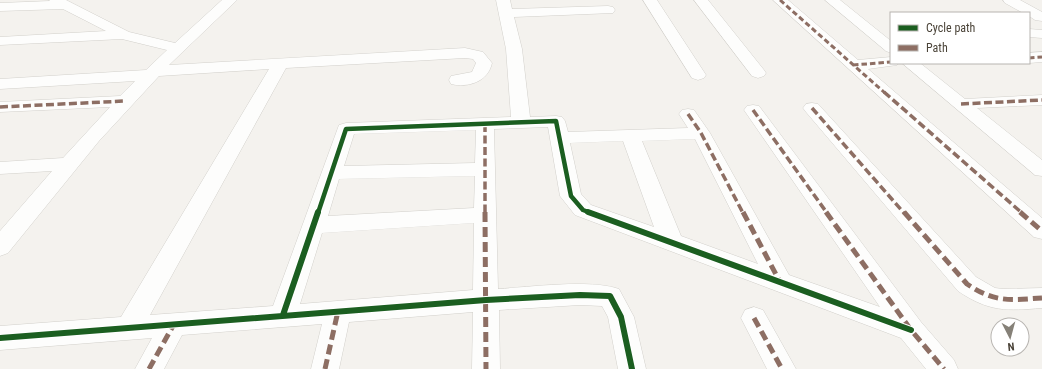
<svg xmlns="http://www.w3.org/2000/svg" width="1042" height="369" viewBox="0 0 1042 369" font-family="'Roboto Condensed',sans-serif">
	<style>
		.lines { fill: none; stroke-linecap: round; stroke-linejoin: round }
		.minor-casing { stroke: #d2d0cb; stroke-width: 1 }
		.minor { fill: #fdfdfc; fill-rule: evenodd }
		.quiet-far2 { stroke: #8d6e63; stroke-width: 3; stroke-dasharray: 5.5 3; stroke-linecap: butt }
		.quiet-far1 { stroke: #8d6e63; stroke-width: 3.5; stroke-dasharray: 8 3.5; stroke-linecap: butt }
		.quiet { stroke: #8d6e63; stroke-width: 5; stroke-dasharray: 10 5; stroke-linecap: butt }
		.cycleway-far1-casing { stroke: #fff; stroke-width: 7 }
		.cycleway-casing { stroke: #fff; stroke-width: 8 }
		.cycleway-far1 { stroke: #1b5e20; stroke-width: 4.5 }
		.cycleway { stroke: #1b5e20; stroke-width: 6 }
	</style>
	<rect width="100%" height="100%" fill="#f4f2ee"/>
	<g class="lines">
		<!-- minor casing -->
		<g class="minor-casing">
			<path id="minor" d="M49 0H66L129 32 175 43 222 0H237L169 65 465 48 483 52 492 63C488 82 468 88 451 84L449 80 451 76 472 72 476 63 473 59 465 58 286 68 150 315 273 306 339 125 346 123 511 117 506 49 496 0H510L512 9 608 6 613 7 615 10 613 13 514 17 522 49 530 117 556 116 562 117 565 121 568 132 688 128 679 114 682 110 688 109 694 110 710 133 789 275 880 307 744 110 747 106 753 105 759 106 921 322 954 360 958 369H926L901 338 575 215 560 196 548 127 494 129 498 289C531 287 590 279 619 289L634 317 646 369H618L608 317 602 306 580 305 499 310 500 369H472L473 312 349 322 339 369H311L322 324 182 335 164 369H135L152 338 0 350V326L121 317 269 69 159 76 99 141 8 253 0 256V231L52 171 0 174V162L63 158 110 107 0 112V102L120 96 135 81 0 89V79L146 70 167 50 122 39 0 45V37L106 31 63 9 0 11V3L50 1ZM476 130 475 163 344 166 354 134ZM695 139 758 264 681 236 642 141ZM623 141 654 227 591 205 581 194 570 143ZM475 176 474 208 328 216 339 179ZM474 223 473 290 300 304 322 233Z
				M643 0H657L706 75 704 78 698 80 692 78Z
				M694 0H708L764 70 766 73 764 76 758 78 752 76Z
				M773 0H788L858 60 891 57V63H898L897 65 868 69 1042 218V239L1034 237Z
				M825 0H840L891 41V53L886 51Z
				M1003 0H1020L1042 12V21L1035 20 1029 16V13H1023L1005 3Z
				M1029 29 1042 30V38L1029 37Z
				M1042 52V62L1029 63V53Z
				M902 63H920L965 99 1042 95V105L977 108 1042 160V176L1035 175Z
				M812 103 818 104 976 277 995 288 1003 289 1042 288V308C1007 311 989 312 958 291L806 112 803 108 806 104Z
				M754 307 763 310 796 369H767L741 318 745 310Z"/>
		</g>
		<!-- minor -->
		<use href="#minor" class="minor"/>
		<!-- quiet-far2 -->
		<path class="quiet-far2" d="M780 0 885 93
			M1029 58 1042 57
			M853 65 891 62"/>
		<!-- quiet-far1 -->
		<path class="quiet-far1" d="M884 92 1022 213
			M961 104 1042 100
			M0 107 125 101
			M812 108 904 213
			M753 110 827 213
			M688 114 701 133 743 213
			M485 124V213"/>
		<!-- quiet -->
		<path class="quiet" d="M485 212 486 369
			M743 212 780 282
			M826 212 911 330 944 369
			M904 212 967 284C995 303 1010 300 1042 298
			M1020 212 1042 231
			M754 318 782 369
			M149 369 174 324
			M325 369 338 311"/>
		<!-- cycleway-far1 casing -->
		<g class="cycleway-far1-casing">
			<path id="cycleway-far1" d="M318 213 346 129 556 121 571 196 583 210 591 213"/>
		</g>
		<!-- cycleway casing -->
		<g class="cycleway-casing">
			<path id="cycleway" d="M588 212 911 330
				M283 315 318 212
				M0 338 486 300 580 295 610 296 621 317 632 369"/>
		</g>
		<!-- cycleway-far1 -->
		<use href="#cycleway-far1" class="cycleway-far1"/>
		<!-- cycleway -->
		<use href="#cycleway" class="cycleway"/>
	</g>
	<!-- legend -->
	<rect x="890" y="12" width="140" height="52" fill="#ffffff" stroke="#b7b4b0"/>
	<rect x="898" y="25" width="20" height="6" fill="#1b5e20" stroke="#b7b4b0"/>
	<text x="926" y="32" font-size="12" fill="#4b4439">Cycle path</text>
	<rect x="898" y="45" width="20" height="6" fill="#8d6e63" stroke="#b7b4b0"/>
	<text x="926" y="52" font-size="12" fill="#4b4439">Path</text>
	<!-- north arrow -->
	<g transform="translate(1010 337) rotate(174)"><circle r="19" fill="#ffffff" stroke="#b7b4b0"/>
	<path d="M0-3L7 15L0 10L-7 15Z" fill="#868178"/>
	<text y="-6" font-size="11" font-weight="bold" text-anchor="middle" fill="#4b4439">N</text>
	</g>
</svg>
